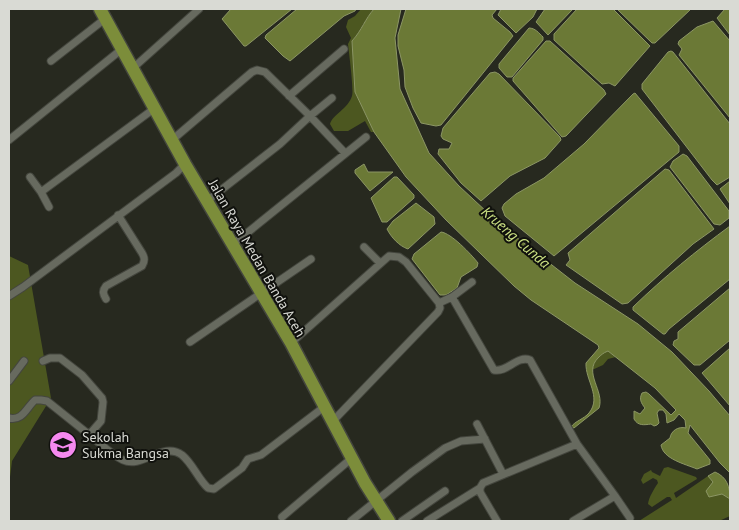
<svg xmlns="http://www.w3.org/2000/svg" width="739" height="530" viewBox="0 0 739 530" font-family="'PT Sans',sans-serif">
	<style>
		.green { fill: #4c5720 }
		.water { fill: #6b7936; stroke: #8c9665 }
		.lines { fill: none; stroke-linecap: round; stroke-linejoin: round }
		.street-casing { stroke: #44463e; stroke-width: 9 }
		.highway-casing { stroke: #44463e; stroke-width: 15 }
		.street { stroke: #676a5f; stroke-width: 7 }
		.highway { stroke: #7c8d3a; stroke-width: 12 }
		.labels { text-anchor: middle; dominant-baseline: central; stroke-width: 4; stroke-linejoin: round; paint-order: stroke }
		.street-label { font-size: 14px; fill: #d9dad4; stroke: #10110d }
		.poi-label { font-size: 14px; fill: #d9dad4; stroke: #10110d; text-anchor: start }
		.water-label { font-size: 15px; font-style: italic; fill: #cee484; stroke: #10110d }
	</style>
	<rect width="100%" height="100%" fill="#27291f"/>
	<!-- green -->
	<path class="green" d="M361 9H374C365 19 361 31 352 41L355 92 374 132H371L365 121 348 131H334L330 124C333 114 348 109 352 96 354 90 349 53 348 44L351 38 346 27 348 20 355 16Z
		M9 256 28 265 51 398 12 461 9 485Z
		M608 351 616 357 608 359 603 365 592 370C593 362 600 353 608 351Z
		M668 467 696 477 697 479 674 493 676 498 708 476 722 494 730 499V516L719 521H639L672 500 670 497H667L652 507 648 504C649 497 654 489 658 483L657 480 653 478 643 484 641 480 644 474 651 470 652 472 660 476 664 468Z"/>
	<!-- water -->
	<path class="water" d="M231 9H292L246 46H244L222 19Z
		M297 9H356L355 11 344 16 290 61 283 56 265 38 266 35Z
		M374 9H401L395 38 400 89 429 153 459 186 502 226 575 283 638 324 672 352 709 391 730 416V473L720 463 690 425 688 433 710 460V464L697 469C685 464 663 459 661 445L670 438C671 431 678 426 686 428L685 420 679 414 674 420 667 423 666 414 663 410H659L657 413 659 423 657 425 654 426 651 424C644 425 638 426 634 419V411L640 414 645 408C641 403 639 399 642 393L646 392 649 394 671 415 676 410 655 388 608 351C603 353 601 355 598 358 583 373 605 391 599 408L574 428 571 427C575 421 584 419 589 413 602 397 585 380 586 363L599 348 598 345 531 300 514 286 446 220 406 177 374 132 355 92 352 41C362 30 365 19 374 9Z
		M406 9H497L492 15 493 18 510 32 513 36 441 125 436 126 421 123 413 108 405 87 404 70 398 46V35Z
		M501 9H537L533 17 516 33 498 15Z
		M545 9H573L548 35 536 22Z
		M577 9H613L650 46 615 86 609 83 602 84 554 40V34Z
		M617 9H691L655 43H652Z
		M725 9H730V35L717 18Z
		M713 21 730 41V118L679 55 682 49 678 44 679 41 697 27Z
		M529 28C535 28 539 33 543 37V40L512 77H507L499 68V64Z
		M546 41H550L604 90 606 94 566 136 562 137 513 81V78Z
		M671 51 673 52 730 124V177L717 185 712 180 642 89V84L668 52Z
		M495 72 499 74 560 137 561 140 545 158 510 176 481 201 461 183 438 154 439 149H449L452 143 443 139 441 136 443 128 490 73Z
		M635 93 679 146V152L554 256 505 216 502 208 504 204 516 194 544 178 584 144 633 94Z
		M683 154 687 156 729 211V218L720 225 714 224 670 167 673 161Z
		M364 164 368 172H393L370 191 355 173V170Z
		M665 169 669 170 714 229 693 244 628 303 622 304 566 265 570 260 568 253Z
		M394 177H397L414 195V198L387 222H382L371 198Z
		M730 181V204L720 189Z
		M416 203 434 217 435 224 408 249C399 246 391 237 387 229L393 221Z
		M730 226V279L669 329 665 334H663L633 310V307C664 277 696 251 730 226Z
		M441 232C451 233 471 254 478 263L477 267 461 277 457 288 446 295H440L412 259 414 254Z
		M730 288V340L700 365H694L673 345 674 341 678 339V332Z
		M730 348V406L702 373Z
		M715 472C727 477 730 487 730 499L722 494 709 497 706 491 713 482 708 476Z"/>
	<g class="lines">
		<!-- street casing -->
		<g class="street-casing">
			<path id="street" d="M51 61 106 18
				M133 68 199 9
				M289 96 344 49
				M9 140 122 49
				M172 140 252 72 257 70 265 72 310 116 332 98
				M30 177 41 192 49 207
				M41 192 155 108
				M207 201 280 144 310 116 345 153
				M232 245 366 137
				M364 247 380 263
				M9 296 23 287 176 173 185 164
				M452 297 494 370C507 373 517 355 530 360L577 444 615 496 630 518
				M106 299C103 294 102 291 106 286L142 266C145 261 145 258 142 253L118 215
				M439 303 452 297 472 282
				M190 342 311 259
				M291 343 389 256 399 257 406 262 439 303 440 308 438 312 332 422
				M43 361 50 358H60L82 375 102 398 103 402 101 421 89 435
				M9 381 24 361
				M9 418C23 421 26 408 35 400H41L47 401C62 413 77 425 92 437 102 445 112 455 123 460 142 469 163 441 182 455 193 464 198 479 208 488L214 489 242 468 248 459 261 455 324 407
				M477 424 503 474
				M282 517 352 458
				M351 521 412 472 445 448 461 441 485 439
				M402 521 445 491
				M427 521 480 488
				M497 521 480 492V488L483 483 577 444
				M573 521 615 496"/>
		</g>
		<!-- highway casing -->
		<g class="highway-casing">
			<path id="highway" d="M100 9 185 164 291 343 365 483 389 521"/>
		</g>
		<!-- street -->
		<use href="#street" class="street"/>
		<!-- highway -->
		<use href="#highway" class="highway"/>
	</g>
	<!-- icons -->
	<defs>
		<g id="school-disc" transform="scale(1.4375)"><circle r="9.5" fill="#f589ef" stroke="#10110d"/><path d="M0-5L7-2L0 1L-7-2ZM-4 1L0 2.5L4 1V4Q0 6-4 4Z" fill="#111"/></g>
	</defs>
	<g fill-rule="evenodd">
		<use href="#school-disc" x="63" y="445"/>
	</g>
	<g class="labels">
		<!-- street labels -->
		<g class="street-label">
			<text transform="translate(257 258) rotate(60)">Jalan Raya Medan Banda Aceh</text>
		</g>
		<!-- poi labels -->
		<g class="poi-label">
			<text x="82" y="437">Sekolah<tspan x="82" dy="16">Sukma Bangsa</tspan></text>
		</g>
		<!-- water labels -->
		<g class="water-label">
			<text transform="translate(516 237) rotate(41)">Krueng Cunda</text>
		</g>
	</g>
	<!-- border -->
	<rect width="739" height="530" fill="none" stroke="#d9dad4" stroke-width="20"/>
</svg>
